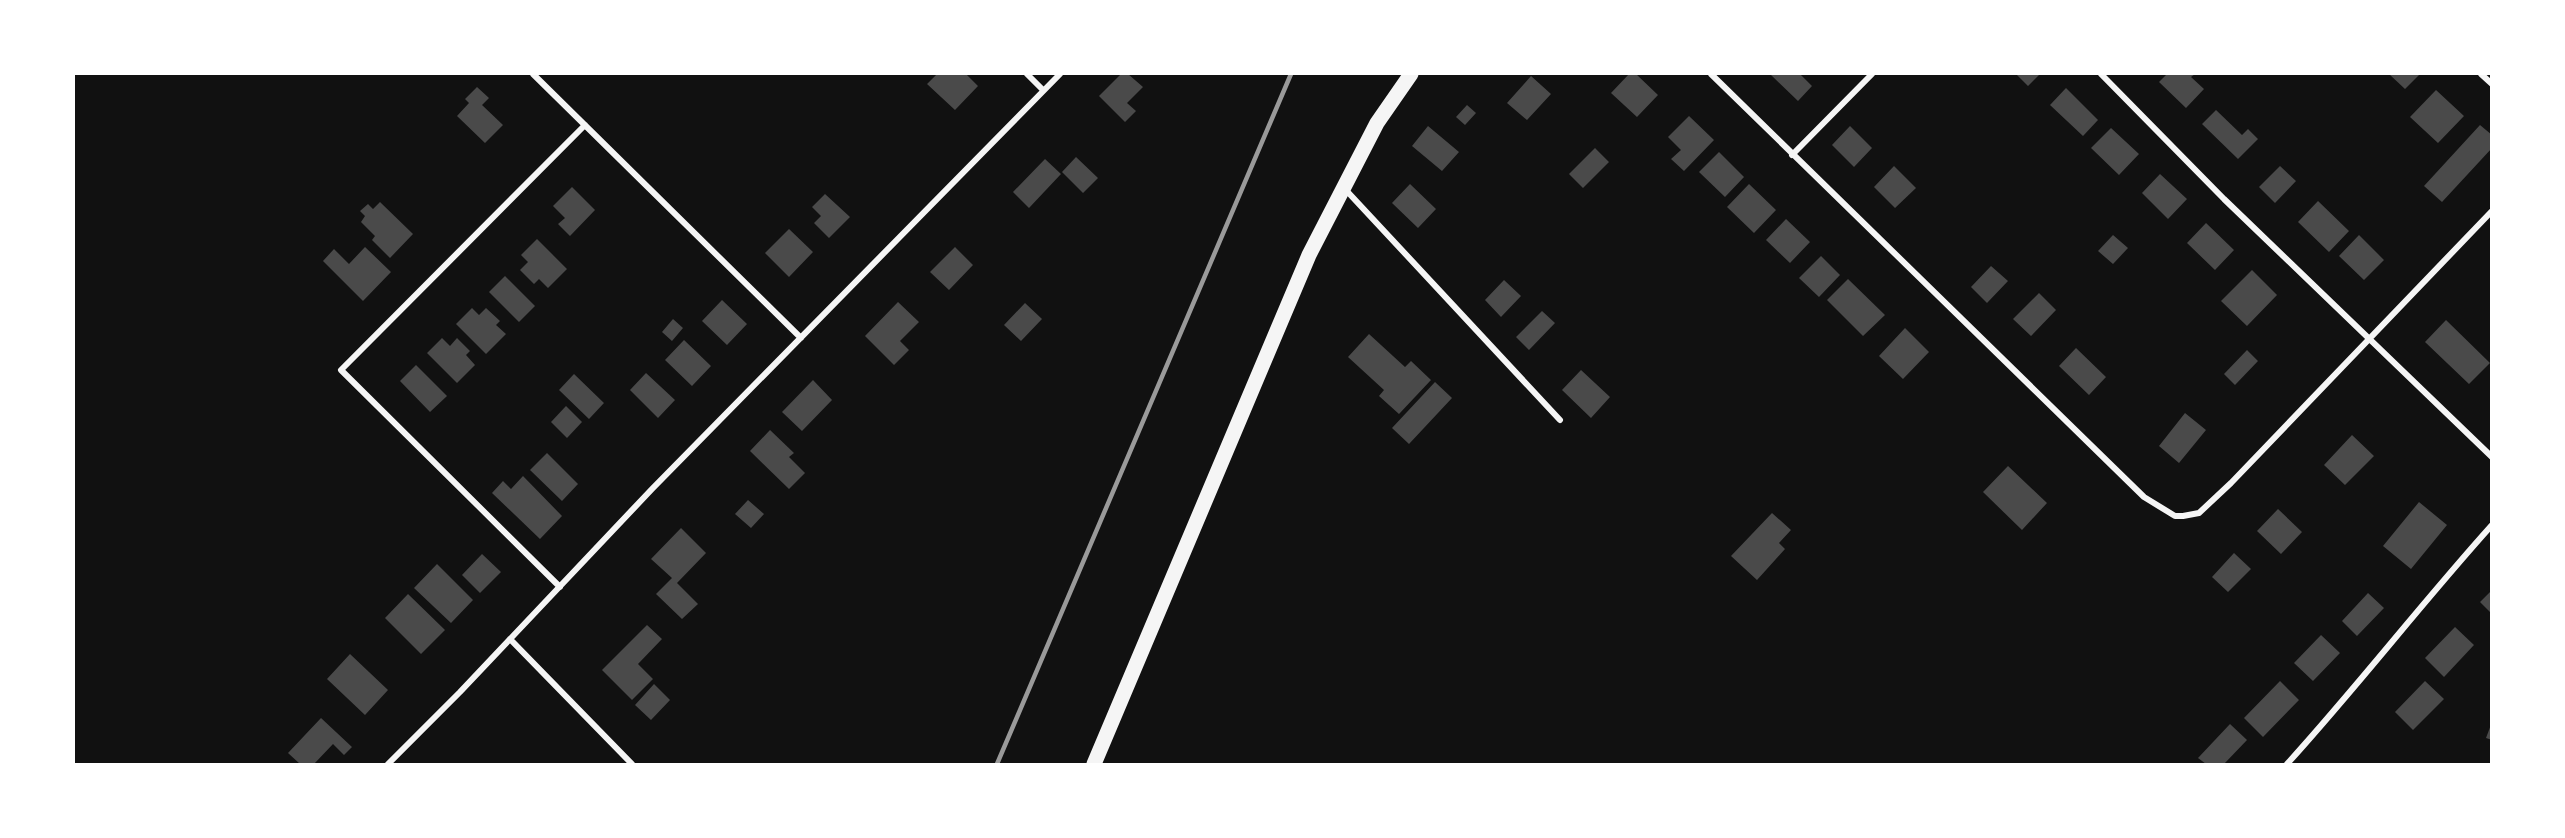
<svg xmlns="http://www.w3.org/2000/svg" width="2565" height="838" viewBox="0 0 2565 838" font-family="'Noto Serif',serif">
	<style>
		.building { fill: #4a4a4a }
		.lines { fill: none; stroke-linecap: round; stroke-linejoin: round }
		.minor { stroke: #f5f5f5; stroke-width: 6 }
		.primary { stroke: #f5f5f5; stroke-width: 15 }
		.rail { stroke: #9a9a9a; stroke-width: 4.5 }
	</style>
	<rect width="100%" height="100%" fill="#111"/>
	<!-- building -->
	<path class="building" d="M937 74H966L978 86 955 110 927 84Z
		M1121 74H1128L1143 87 1127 103 1136 111 1125 122 1099 96Z
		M1629 74H1636L1658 95 1637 117 1611 93Z
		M1773 74H1800L1812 86 1798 101 1771 75Z
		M2016 74H2040L2028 86Z
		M2167 74H2195L2191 77 2204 89 2186 108 2159 82Z
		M2389 74H2420L2405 89Z
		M1531 76 1551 94 1527 120 1507 103Z
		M477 87 489 98 482 105 503 125 485 143 457 116 469 103 465 99Z
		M2066 88 2098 120 2083 136 2050 105Z
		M2436 90 2464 116 2438 143 2410 117Z
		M1467 105 1476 113 1465 125 1456 117Z
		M2216 110 2242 135 2248 129 2258 139 2238 159 2202 124Z
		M1689 116 1714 140 1684 171 1671 159 1681 150 1668 137Z
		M2480 125 2492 135V148L2442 202 2424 186Z
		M1428 126 1459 152 1442 171 1412 146Z
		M1850 126 1872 148 1854 167 1832 145Z
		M2111 128 2139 154 2119 175 2091 148Z
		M1595 148 1609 162 1583 188 1569 174Z
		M1719 152 1744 177 1725 197 1699 172Z
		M1076 157 1098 178 1083 193 1062 172Z
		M1045 159 1061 174 1029 208 1013 192Z
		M1894 166 1916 188 1895 208 1874 187Z
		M2280 166 2296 181 2275 203 2259 187Z
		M2160 174 2187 199 2168 219 2142 193Z
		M1410 184 1436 209 1418 228 1392 203Z
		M1749 184 1776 210 1754 233 1727 207Z
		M572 187 595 210 570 236 558 224 565 218 553 206Z
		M825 194 850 217 829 238 814 223 821 216 812 207Z
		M2318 201 2349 231 2329 252 2298 222Z
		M380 202 413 234 390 258 372 240 375 236 361 222 365 216 360 211 368 204 373 209Z
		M1786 219 1810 242 1790 263 1766 240Z
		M2206 223 2234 250 2215 270 2187 243Z
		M789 229 813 252 789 277 765 253Z
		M2113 235 2128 248 2113 264 2098 251Z
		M2359 235 2384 260 2364 280 2339 256Z
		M537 239 567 269 548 288 539 279 534 284 520 270 528 262 521 255Z
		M365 247 391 272 363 301 323 261 334 249 349 264Z
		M955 247 973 265 949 290 930 272Z
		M1821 256 1840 275 1819 297 1799 278Z
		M1991 266 2008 281 1987 303 1971 287Z
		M2252 270 2277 295 2247 326 2221 301Z
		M505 276 535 306 519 322 489 292Z
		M1848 279 1885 315 1863 336 1827 300Z
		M1504 280 1521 296 1501 317 1485 300Z
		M2039 293 2056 310 2031 336 2013 319Z
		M722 300 747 324 727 345 702 321Z
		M898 302 919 322 900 341 909 350 894 365 865 336Z
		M1025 303 1042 319 1021 341 1004 325Z
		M472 308 479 315 486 308 500 321 496 325 506 334 486 354 456 324Z
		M1542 311 1555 323 1529 350 1516 337Z
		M673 319 683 328 672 341 662 332Z
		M2446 320 2490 363 2469 384 2425 342Z
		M1905 328 1929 352 1903 379 1879 356Z
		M1369 334 1405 367 1411 361 1431 380 1399 414 1379 396 1384 390 1348 357Z
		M442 338 450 346 457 338 470 351 466 355 475 365 457 383 427 353Z
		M684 340 711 366 692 386 665 360Z
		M2076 348 2106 377 2089 395 2059 366Z
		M2247 350 2258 361 2235 385 2224 374Z
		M416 365 447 396 430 412 400 381Z
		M1581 370 1610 397 1591 418 1562 390Z
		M646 373 675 400 658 418 630 390Z
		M574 374 604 403 589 419 559 390Z
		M813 380 832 400 802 431 782 412Z
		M1435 382 1452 398 1409 444 1392 428Z
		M566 406 582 422 567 438 551 422Z
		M2185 413 2206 430 2179 463 2159 446Z
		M770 430 794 453 789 457 805 473 789 489 750 451Z
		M2352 435 2374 456 2345 485 2324 465Z
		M547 453 578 484 562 501 530 470Z
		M2008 466 2047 503 2022 530 1983 492Z
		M523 476 562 516 540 539 492 493 503 481 511 489Z
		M748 500 764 514 751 528 735 514Z
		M2419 502 2447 525 2411 569 2383 546Z
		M2278 509 2302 532 2281 554 2257 531Z
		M1772 513 1791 530 1779 543 1785 549 1757 580 1731 556Z
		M681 528 706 553 677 583 698 604 682 619 656 594 672 578 651 559Z
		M2234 553 2251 569 2228 592 2212 577Z
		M482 554 501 572 480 593 462 575Z
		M437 564 473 600 451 623 414 588Z
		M2492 590V614L2480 602Z
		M2368 593 2384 608 2357 636 2342 621Z
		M408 594 445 630 421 654 385 618Z
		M647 625 662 639 638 664 653 679 632 700 602 670Z
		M2455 627 2474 645 2444 677 2425 658Z
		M2321 635 2340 653 2313 681 2294 663Z
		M350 654 388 690 365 715 327 679Z
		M2280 681 2299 700 2263 737 2244 718Z
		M2425 681 2444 699 2413 730 2395 712Z
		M654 684 670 700 651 720 635 705Z
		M321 718 352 747 344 755 333 744 314 764H300L288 753Z
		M2492 722V740L2486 738Z
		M2230 724 2247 740 2224 764H2206L2198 758Z"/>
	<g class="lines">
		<!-- minor -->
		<path class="minor" d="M533 74 801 338
			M1027 74 1043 90
			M1711 74 2144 497 2175 516H2183L2199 513 2231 483 2492 211
			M2101 74 2224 199 2492 457
			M2481 74 2492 84
			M1792 155 1872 74
			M1344 188 1560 420
			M560 587 341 370 585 125
			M510 639 632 764
			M388 764 460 692 652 489 1060 74
			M2287 764C2357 687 2421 604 2492 525"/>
		<!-- primary -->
		<path class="primary" d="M1094 764 1309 255 1377 123 1411 74"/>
		<!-- rail -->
		<path class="rail" d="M997 764 1291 74"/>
	</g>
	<!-- border -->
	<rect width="2565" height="838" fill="none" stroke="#ffffff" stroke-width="150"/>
</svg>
